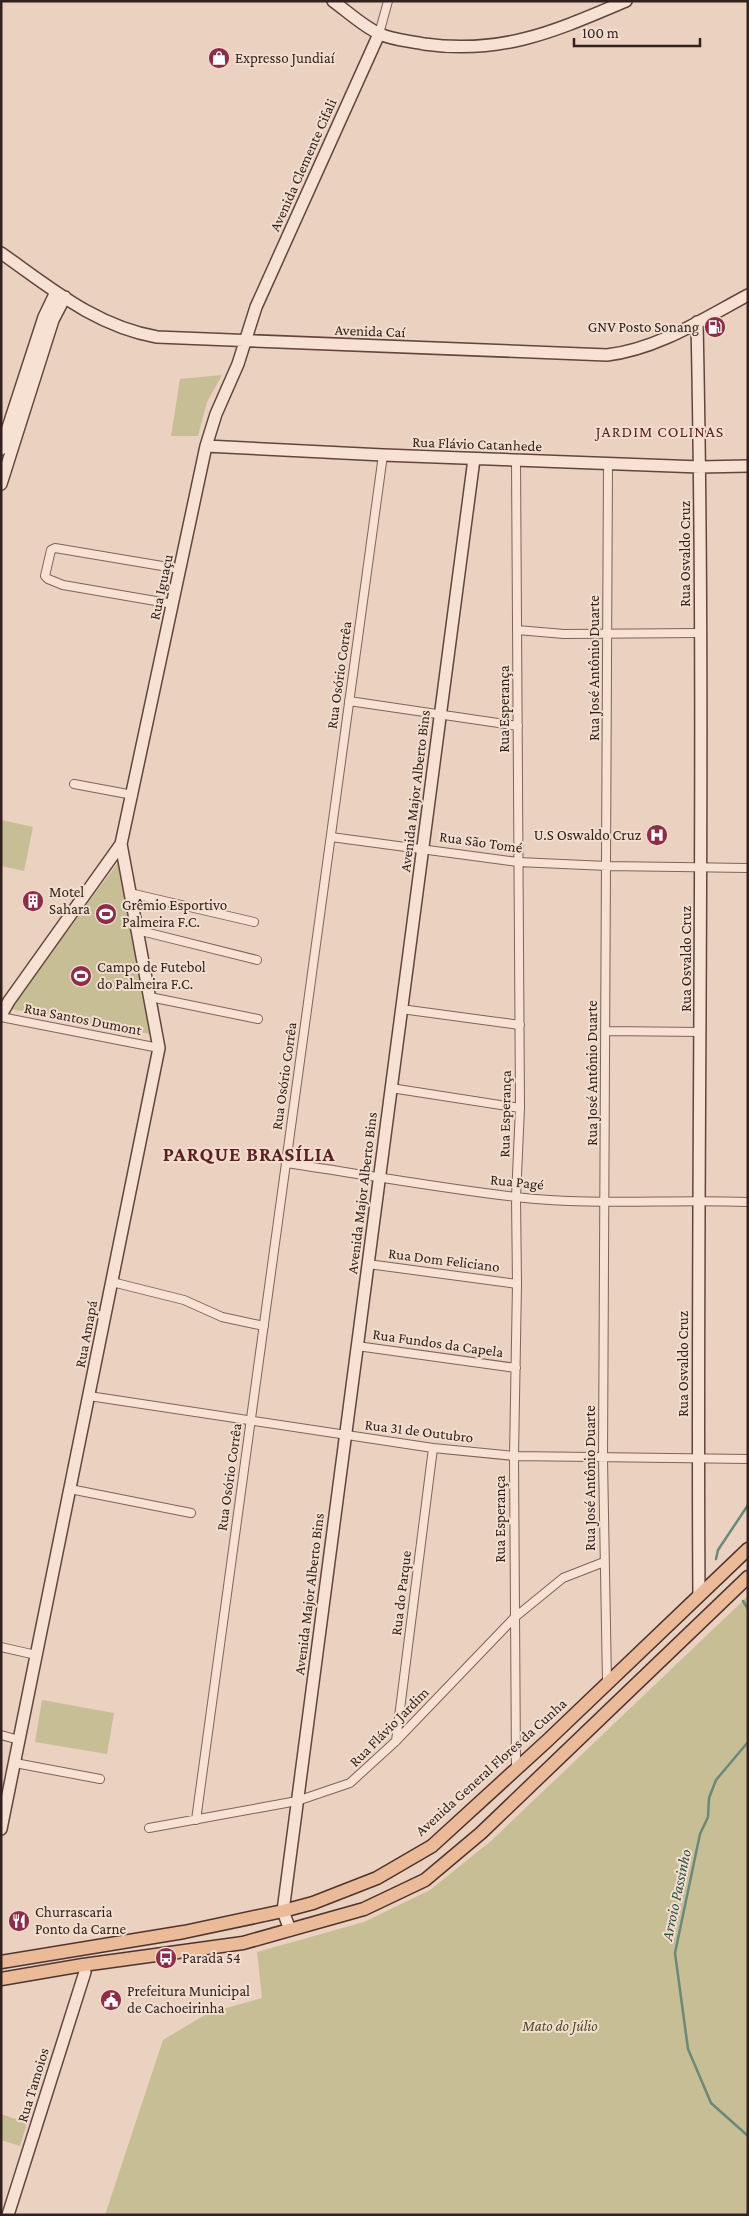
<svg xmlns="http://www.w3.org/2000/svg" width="749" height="2216" viewBox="0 0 749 2216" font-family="'Crimson Pro',serif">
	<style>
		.green { fill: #c7be95 }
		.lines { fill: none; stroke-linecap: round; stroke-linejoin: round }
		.stream { stroke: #6b8979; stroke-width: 2.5 }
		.street-casing { stroke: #816359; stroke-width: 10 }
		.secondary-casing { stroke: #63453d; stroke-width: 14 }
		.primary-casing { stroke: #4f342e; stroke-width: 15 }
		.street { stroke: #f6e1d2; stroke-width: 8 }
		.secondary { stroke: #f6e1d2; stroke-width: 11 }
		.primary { stroke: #ebba99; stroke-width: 12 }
		.labels { text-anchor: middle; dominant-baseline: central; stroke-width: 4; stroke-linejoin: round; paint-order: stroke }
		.poi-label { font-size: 15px; fill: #32211d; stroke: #f2decf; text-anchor: start }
		.street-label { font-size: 15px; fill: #32211d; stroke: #f2decf }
		.park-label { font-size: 15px; font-style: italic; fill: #4d4c25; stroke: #f2decf }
		.neighbourhood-label { font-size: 16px; letter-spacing: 1px; fill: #5c1f24; stroke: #f2decf }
		.water-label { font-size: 16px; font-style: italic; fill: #2d5144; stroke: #f2decf }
		.district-label { font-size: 20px; font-weight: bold; letter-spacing: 1px; fill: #5c1f24; stroke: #f2decf }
	</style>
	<rect width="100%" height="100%" fill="#ead1c0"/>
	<!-- green -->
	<path class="green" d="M222 375 207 402 198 436H171L180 379Z
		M2 820 33 827 24 871 1 866Z
		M119 861 150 1034 10 1009Z
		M748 1596V2215H105L163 2040 208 2013 262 1998 257 1952 364 1922 430 1890 491 1841Z
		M42 1700 114 1713 107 1754 35 1742Z
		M1 2114 27 2123 20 2146 1 2140Z"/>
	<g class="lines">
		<!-- stream -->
		<path class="stream" d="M716 1559 718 1550 748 1505
			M743 1601 748 1609
			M748 1742 716 1780 709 1798 708 1817 700 1834 675 1953 688 2049 711 2103 748 2136"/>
		<!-- street casing -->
		<g class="street-casing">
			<path id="street" d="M379 34 388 1
				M516 460 520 1108 516 1197 517 1284 514 1456 516 1768
				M173 604 63 585 48 579 45 576 51 550 55 548 180 569
				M517 630 564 634 700 633
				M349 701 518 726
				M74 784 133 795
				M331 837 518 862 607 866 748 868
				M130 893 254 922
				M137 930 257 960
				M150 997 258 1019
				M401 1009 520 1025
				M1 1017 159 1048
				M606 1031 701 1032
				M391 1088 520 1108
				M286 1163C362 1174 439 1188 516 1197 593 1206 670 1199 748 1202
				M368 1264 517 1284
				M112 1282 184 1300 222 1317 264 1326
				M357 1346 516 1368
				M89 1396 433 1448 514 1456 748 1459
				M70 1489 191 1513
				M1 1647 36 1655
				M607 1682 603 1459 608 464
				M1 1735 19 1740
				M396 1741 433 1448
				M15 1763 100 1779
				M196 1820 383 455
				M149 1828 297 1801 350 1783 396 1741 514 1618 563 1578 604 1562"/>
		</g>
		<!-- secondary casing -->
		<g class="secondary-casing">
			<path id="secondary" d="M333 1C348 12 364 27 380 34 393 40 410 41 424 44 503 55 555 31 626 1
				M1 253C51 288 95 326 157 337L607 355C658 349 703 319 748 295
				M697 322C706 746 696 1171 699 1596
				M206 446 383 455 700 467 748 466
				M1 449 44 317 56 292
				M1 484 53 320 65 297
				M1 1015 9 1001 121 844 206 446 216 414 238 364 256 307 379 34
				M1 1829 159 1048 121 844
				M290 1930 283 1911 474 459
				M8 2215 85 1972 83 1965"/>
		</g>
		<!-- primary casing -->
		<g class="primary-casing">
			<path id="primary" d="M1 1962 184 1932 283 1911 313 1903 377 1878 432 1846 548 1740 748 1549
				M1 1979 83 1965 243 1943 364 1909 425 1880 481 1833 748 1577"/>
		</g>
		<!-- street -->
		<use href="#street" class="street"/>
		<!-- secondary -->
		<use href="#secondary" class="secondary"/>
		<!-- primary -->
		<use href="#primary" class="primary"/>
	</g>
	<!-- icons -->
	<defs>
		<g id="shop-disc" transform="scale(1.125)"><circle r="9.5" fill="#8c2e49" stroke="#f2decf"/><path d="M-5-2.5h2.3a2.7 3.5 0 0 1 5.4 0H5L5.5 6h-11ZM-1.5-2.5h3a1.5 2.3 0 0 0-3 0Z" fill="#fff"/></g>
		<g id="fuel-disc" transform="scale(1.125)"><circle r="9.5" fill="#8c2e49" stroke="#f2decf"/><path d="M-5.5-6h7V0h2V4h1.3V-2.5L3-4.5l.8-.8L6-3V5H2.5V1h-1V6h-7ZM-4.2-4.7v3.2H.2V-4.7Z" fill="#fff"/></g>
		<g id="hospital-disc" transform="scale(1.125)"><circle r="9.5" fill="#8c2e49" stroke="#f2decf"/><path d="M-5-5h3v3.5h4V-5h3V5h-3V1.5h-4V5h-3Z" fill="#fff"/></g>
		<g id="building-disc" transform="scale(1.125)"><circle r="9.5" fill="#8c2e49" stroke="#f2decf"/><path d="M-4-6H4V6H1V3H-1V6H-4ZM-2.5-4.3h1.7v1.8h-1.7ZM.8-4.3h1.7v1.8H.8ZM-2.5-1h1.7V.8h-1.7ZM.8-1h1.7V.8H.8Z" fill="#fff"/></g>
		<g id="stadium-disc" transform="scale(1.125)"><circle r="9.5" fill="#8c2e49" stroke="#f2decf"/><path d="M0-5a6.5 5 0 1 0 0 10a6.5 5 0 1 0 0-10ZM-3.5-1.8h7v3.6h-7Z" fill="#fff"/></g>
		<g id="restaurant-disc" transform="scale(1.125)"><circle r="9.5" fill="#8c2e49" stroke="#f2decf"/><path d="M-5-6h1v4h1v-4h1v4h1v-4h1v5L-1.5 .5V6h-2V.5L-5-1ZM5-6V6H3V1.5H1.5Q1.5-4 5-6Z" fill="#fff"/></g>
		<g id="bus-disc" transform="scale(1.125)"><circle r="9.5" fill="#8c2e49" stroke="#f2decf"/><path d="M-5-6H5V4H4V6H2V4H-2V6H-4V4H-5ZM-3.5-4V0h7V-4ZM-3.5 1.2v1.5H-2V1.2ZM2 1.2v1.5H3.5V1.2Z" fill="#fff"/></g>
		<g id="civic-disc" transform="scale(1.125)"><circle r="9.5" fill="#8c2e49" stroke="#f2decf"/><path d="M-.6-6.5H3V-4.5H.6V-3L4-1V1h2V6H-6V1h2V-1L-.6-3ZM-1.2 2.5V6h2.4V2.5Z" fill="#fff"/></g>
	</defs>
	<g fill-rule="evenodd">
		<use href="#shop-disc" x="219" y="58"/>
		<use href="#fuel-disc" x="715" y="327"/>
		<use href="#hospital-disc" x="657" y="835"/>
		<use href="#building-disc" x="33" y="901"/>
		<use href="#stadium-disc" x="106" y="914"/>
		<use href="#stadium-disc" x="81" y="976"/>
		<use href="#restaurant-disc" x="19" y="1921"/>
		<use href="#bus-disc" x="166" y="1958"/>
		<use href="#civic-disc" x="111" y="2000"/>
	</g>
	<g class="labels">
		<!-- poi labels -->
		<g class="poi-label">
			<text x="235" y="58">Expresso Jundiaí</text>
			<text x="699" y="327" text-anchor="end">GNV Posto Sonang</text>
			<text x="641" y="835" text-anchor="end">U.S Oswaldo Cruz</text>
			<text x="49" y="892">Motel<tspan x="49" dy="17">Sahara</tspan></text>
			<text x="122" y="905">Grêmio Esportivo<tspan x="122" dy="17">Palmeira F.C.</tspan></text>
			<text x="97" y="967">Campo de Futebol<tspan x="97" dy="17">do Palmeira F.C.</tspan></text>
			<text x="35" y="1912">Churrascaria<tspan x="35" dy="17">Ponto da Carne</tspan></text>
			<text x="182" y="1958">Parada 54</text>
			<text x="127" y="1991">Prefeitura Municipal<tspan x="127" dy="17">de Cachoeirinha</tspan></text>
		</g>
		<!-- street labels -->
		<g class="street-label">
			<text transform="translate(303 165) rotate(-66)">Avenida Clemente Cifali</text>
			<text transform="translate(370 331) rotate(2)">Avenida Caí</text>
			<text transform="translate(477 444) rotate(2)">Rua Flávio Catanhede</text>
			<text transform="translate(685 554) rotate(-90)">Rua Osvaldo Cruz</text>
			<text transform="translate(161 587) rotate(-78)">Rua Iguaçu</text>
			<text transform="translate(594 668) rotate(-90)">Rua José Antônio Duarte</text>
			<text transform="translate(339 675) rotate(-82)">Rua Osório Corrêa</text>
			<text transform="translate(504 709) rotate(-90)">Rua Esperança</text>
			<text transform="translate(415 791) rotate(-83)">Avenida Major Alberto Bins</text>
			<text transform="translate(481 842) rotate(8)">Rua São Tomé</text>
			<text transform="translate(686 959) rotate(-90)">Rua Osvaldo Cruz</text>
			<text transform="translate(83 1019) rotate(11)">Rua Santos Dumont</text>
			<text transform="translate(592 1073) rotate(-90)">Rua José Antônio Duarte</text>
			<text transform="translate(284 1076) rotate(-82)">Rua Osório Corrêa</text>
			<text transform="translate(505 1114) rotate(-89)">Rua Esperança</text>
			<text transform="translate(517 1182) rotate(6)">Rua Pagé</text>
			<text transform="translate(362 1193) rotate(-83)">Avenida Major Alberto Bins</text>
			<text transform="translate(444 1260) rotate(7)">Rua Dom Feliciano</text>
			<text transform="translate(86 1334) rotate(-79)">Rua Amapá</text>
			<text transform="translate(438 1343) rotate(8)">Rua Fundos da Capela</text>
			<text transform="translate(683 1364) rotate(-90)">Rua Osvaldo Cruz</text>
			<text transform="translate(419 1431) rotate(7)">Rua 31 de Outubro</text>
			<text transform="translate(229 1477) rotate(-82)">Rua Osório Corrêa</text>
			<text transform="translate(590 1478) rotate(-90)">Rua José Antônio Duarte</text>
			<text transform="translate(500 1519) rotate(-90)">Rua Esperança</text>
			<text transform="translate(401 1593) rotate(-83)">Rua do Parque</text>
			<text transform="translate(309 1594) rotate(-83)">Avenida Major Alberto Bins</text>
			<text transform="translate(389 1727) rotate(-45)">Rua Flávio Jardim</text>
			<text transform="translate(491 1767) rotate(-42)">Avenida General Flores da Cunha</text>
			<text transform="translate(33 2085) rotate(-73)">Rua Tamoios</text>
		</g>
		<!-- park labels -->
		<g class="park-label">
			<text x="560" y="2026">Mato do Júlio</text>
		</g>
		<!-- neighbourhood labels -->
		<g class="neighbourhood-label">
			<text x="660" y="431">JARDIM COLINAS</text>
		</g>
		<!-- water labels -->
		<g class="water-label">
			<text transform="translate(676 1895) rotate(-78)">Arroio Passinho</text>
		</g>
		<!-- district labels -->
		<g class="district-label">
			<text x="249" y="1154">PARQUE BRASÍLIA</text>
		</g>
	</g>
	<!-- border -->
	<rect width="749" height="2216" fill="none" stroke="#32211d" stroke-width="5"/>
	<!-- scale -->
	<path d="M574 38v8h126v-8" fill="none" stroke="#32211d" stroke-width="2.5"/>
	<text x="582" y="38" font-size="15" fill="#32211d" stroke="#f2decf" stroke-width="4" paint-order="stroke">100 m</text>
</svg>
